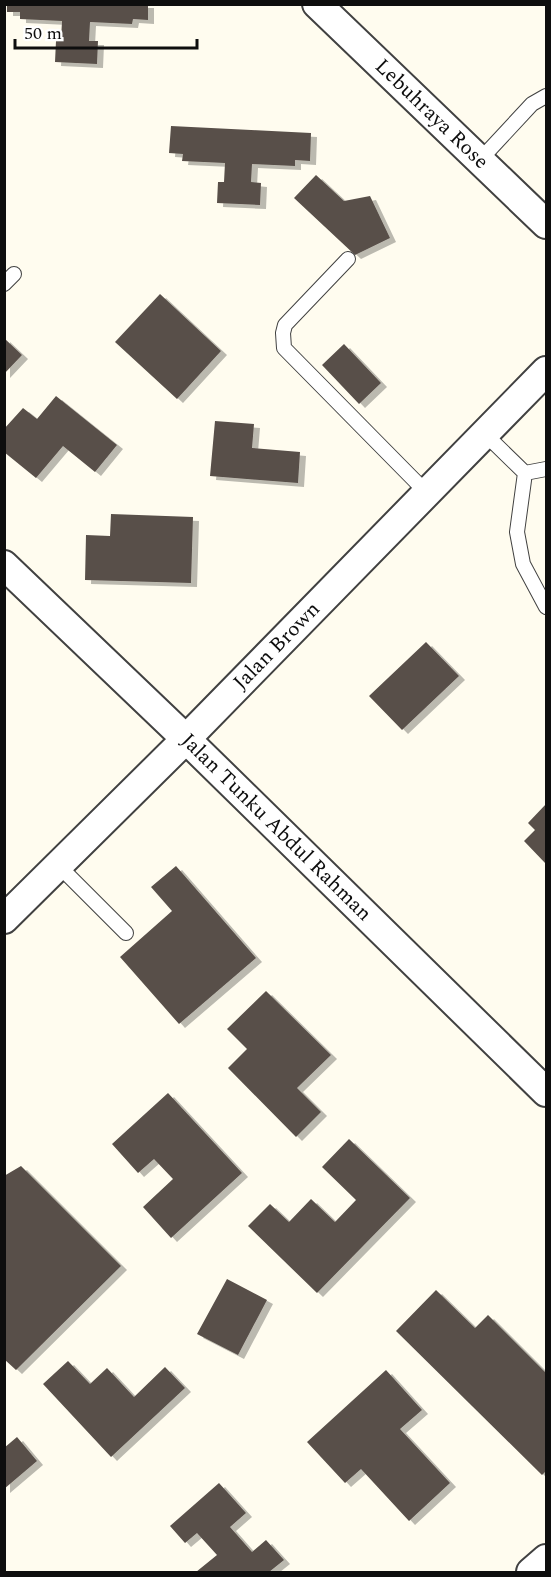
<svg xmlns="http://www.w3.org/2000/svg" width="551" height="1577" viewBox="0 0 551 1577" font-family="Spectral,serif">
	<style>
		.building { fill: #584f49; filter: url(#shadow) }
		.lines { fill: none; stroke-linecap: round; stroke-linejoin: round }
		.service-casing { stroke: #414141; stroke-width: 16 }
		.minor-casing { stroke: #414141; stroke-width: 32 }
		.service { stroke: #fff; stroke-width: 14 }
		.minor { stroke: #fff; stroke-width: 28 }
		.labels { text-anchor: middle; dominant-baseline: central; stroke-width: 6; stroke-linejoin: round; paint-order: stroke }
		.street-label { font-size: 21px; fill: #0e0e0e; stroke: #fff }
	</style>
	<defs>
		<filter id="shadow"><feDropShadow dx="6" dy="4" stdDeviation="0" flood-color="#0004"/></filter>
	</defs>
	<rect width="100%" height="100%" fill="#fffcef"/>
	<!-- building -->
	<path class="building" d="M7 4H148V20L133 19 132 24 90 22 89 41H98L97 64 55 62 56 41H61L62 21 20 19V12H7Z
		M171 126 311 133 310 161 295 160V166L252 164 251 182 261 183 260 205 217 203 218 182H224L225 163 182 161 183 154 169 153Z
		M316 175 344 201 370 196 390 238 355 255 294 198Z
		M160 294 221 351 177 399 115 342Z
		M4 338 22 355 4 374Z
		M344 344 381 383 359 404 322 365Z
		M56 396 117 445 95 472 63 446 36 478 4 452V429L23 408 37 419Z
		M215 421 254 424 252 448 300 452 298 483 210 476Z
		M111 514 193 517 191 583 85 580 86 535 110 536Z
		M426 642 459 676 402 730 369 696Z
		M546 804V864L524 841 535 830 528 823Z
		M176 866 256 958 179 1024 120 957 172 911 151 887Z
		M266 991 331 1055 297 1088 321 1112 296 1137 228 1068 247 1049 227 1029Z
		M168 1093 242 1173 171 1238 143 1207 173 1179 154 1159 138 1173 112 1144Z
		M349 1139 410 1198 317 1293 248 1226 270 1204 289 1222 311 1199 335 1222 356 1200 322 1167Z
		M21 1166 121 1266 16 1370 4 1359V1176Z
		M227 1279 267 1300 238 1355 197 1334Z
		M436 1290 475 1328 488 1315 546 1373V1471L542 1475 396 1331Z
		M68 1361 90 1384 107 1368 134 1397 165 1367 185 1388 111 1457 43 1384Z
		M386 1370 422 1410 400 1429 450 1483 409 1521 361 1469 345 1483 307 1442Z
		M17 1437 37 1461 4 1489V1448Z
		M219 1483 246 1513 230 1527 252 1552 266 1540 284 1560 269 1572H196L217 1555 197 1533 185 1543 170 1526Z"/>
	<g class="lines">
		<!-- service casing -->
		<g class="service-casing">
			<path id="service" d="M480 160 532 104 546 96
				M348 259 285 325 283 333 284 348 427 493
				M4 284 14 274
				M485 434 525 473 546 469
				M525 473 517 532 523 564 546 607
				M59 866 126 933"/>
		</g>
		<!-- minor casing -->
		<g class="minor-casing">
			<g id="minor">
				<path id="s1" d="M317 4 546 224"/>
				<path id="s2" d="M4 565 186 739 546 1092"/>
				<path id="s3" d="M4 919 186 739 546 371"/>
				<path d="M531 1572 546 1559"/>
			</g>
		</g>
		<!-- service -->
		<use href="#service" class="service"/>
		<!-- minor -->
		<use href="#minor" class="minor"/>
	</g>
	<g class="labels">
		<!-- street labels -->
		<g class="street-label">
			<text stroke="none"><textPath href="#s1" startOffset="159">Lebuhraya Rose</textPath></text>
			<text stroke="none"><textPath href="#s3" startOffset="386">Jalan Brown</textPath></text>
			<text stroke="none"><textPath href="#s2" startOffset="378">Jalan Tunku Abdul Rahman</textPath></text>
		</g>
	</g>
	<!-- border -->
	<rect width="551" height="1577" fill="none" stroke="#0e0e0e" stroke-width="12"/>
	<!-- scale -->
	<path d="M15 39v9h182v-9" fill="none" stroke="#0e0e0e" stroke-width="3"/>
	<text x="24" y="39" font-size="18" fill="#0e0e0e" stroke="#ffffff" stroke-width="4.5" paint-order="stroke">50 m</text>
</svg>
